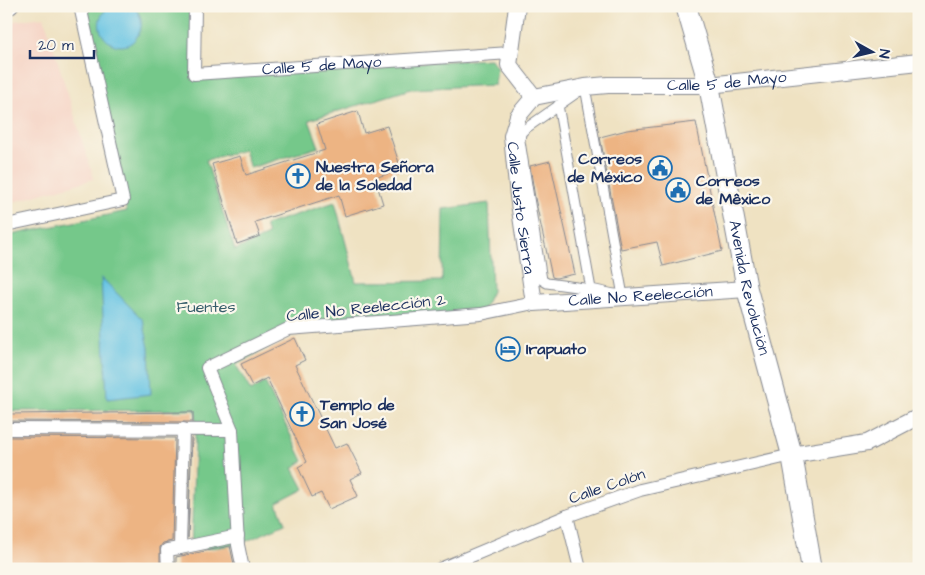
<svg xmlns="http://www.w3.org/2000/svg" width="925" height="575" viewBox="0 0 925 575" font-family="'Architects Daughter',sans-serif">
	<style>
		.built { fill: #f5d2c3 }
		.green { fill: #75c88a; stroke: #487c74 }
		.water { fill: #64c2e2; stroke: #4078a0 }
		.building { fill: #edb483 }
		.lines { fill: none; stroke-linecap: round; stroke-linejoin: round }
		.service-casing { stroke: #858890; stroke-width: 11 }
		.pedestrian-casing { stroke: #858890; stroke-width: 14 }
		.minor-casing { stroke: #858890; stroke-width: 18 }
		.tertiary-casing { stroke: #858890; stroke-width: 22 }
		.service { stroke: #fff; stroke-width: 9 }
		.pedestrian { stroke: #fff; stroke-width: 12 }
		.minor { stroke: #fff; stroke-width: 16 }
		.tertiary { stroke: #fff; stroke-width: 20 }
		.labels { text-anchor: middle; dominant-baseline: central; stroke-width: 4.5; stroke-linejoin: round; paint-order: stroke }
		.street-label { font-size: 16px; fill: #1b2f5e; stroke: #fbf7ec }
		.poi-label { font-size: 16px; font-weight: bold; fill: #1b2f5e; stroke: #fbf7ec; text-anchor: start }
		.park-label { font-size: 16px; fill: #365d6b; stroke: #fbf7ec }
	</style>
	<rect width="100%" height="100%" fill="#fbf7ec"/>
	<filter id="ink" filterUnits="userSpaceOnUse"><feTurbulence type="fractalNoise" baseFrequency=".02" numOctaves="2"/><feDisplacementMap in="SourceGraphic" scale="10" xChannelSelector="R" yChannelSelector="G"/><feConvolveMatrix kernelMatrix="1 2 1 2 8 2 1 2 1" color-interpolation-filters="sRGB"/></filter>
	<filter id="wash" filterUnits="userSpaceOnUse"><feTurbulence type="fractalNoise" baseFrequency=".0096" numOctaves="4" result="noise"/><feDisplacementMap in="SourceGraphic" scale="20" xChannelSelector="R" yChannelSelector="G"/><feGaussianBlur stdDeviation="1.12" result="paint"/><feColorMatrix in="noise" values="0 0 0 0 0 0 0 0 0 0 0 0 0 0 0 0 0 1.4 0 .05"/><feComposite in="paint" operator="in"/></filter>
	<g filter="url(#wash)">
		<rect width="100%" height="100%" fill="#efe2c2"/>
		<!-- built -->
		<path class="built" d="M44 17 94 179 6 204V22Z"/>
		<!-- green -->
		<path class="green" d="M85 6H110L105 11 136 10 131 6H191L194 74 491 59 497 68 495 85 411 89 309 120 319 147 250 168 244 150 206 160 235 250 268 235 265 225 335 202 356 282 442 281 443 209 489 203 492 291 481 314 295 332 236 365 251 391 265 382 303 461 293 468 304 489 277 503 285 524 238 545 191 550 196 410 6 411V236L127 211 123 200Z"/>
		<!-- water -->
		<path class="water" d="M110 6C116 6 124 5 129 6 142 9 144 26 138 35 122 64 80 29 110 6Z
			M101 277 143 320 149 348 151 394 107 399Z"/>
		<g id="blocks">
			<!-- building -->
			<path class="building" d="M358 111 364 133 387 126 401 169 375 178 383 204 345 216 339 195 255 222 260 236 237 244 212 164 240 156 246 175 325 150 317 124Z
				M696 122 722 251 663 266 657 242 621 249 600 137 627 130Z
				M550 161 575 274 556 278 552 277 535 198 530 166Z
				M295 338 305 360 295 365 335 448 347 443 362 473 350 479 358 496 329 509 321 493 312 497 298 467 307 462 267 378 252 386 241 364Z
				M193 412V422L6 421V414Z
				M6 437 175 438 172 541 163 543 160 547V569H6Z
				M191 438H192L188 538Z
				M230 546 235 569H176V557Z"/>
		</g>
	</g>
	<g filter="url(#ink)">
		<use href="#blocks" fill-opacity="0" stroke="#858890" stroke-width="1"/>
		<g class="lines">
			<!-- service casing -->
			<g class="service-casing">
				<path id="service" d="M585 87 623 296 591 289 547 283 542 280 520 141 521 133 525 129Z
					M558 105 591 289"/>
			</g>
			<!-- pedestrian casing -->
			<g class="pedestrian-casing">
				<g id="pedestrian">
					<path id="s1" d="M195 6 194 74 510 53"/>
					<path d="M6 225 123 200 80 6"/>
					<path d="M6 429 232 430"/>
					<path d="M567 516 580 569"/>
					<path d="M180 548 183 429"/>
					<path d="M168 569 167 550 180 548 238 536"/>
					<path d="M243 569 238 545 232 430 207 368 288 329 481 314 534 303"/>
					<path d="M440 569 567 516 640 490 792 455"/>
				</g>
			</g>
			<!-- minor casing -->
			<g class="minor-casing">
				<g id="minor">
					<path d="M517 6 509 65 534 97"/>
					<path d="M6 7 10 6"/>
					<path id="s2" d="M534 97 518 116 512 136 518 196 534 303 747 289"/>
					<path id="s3" d="M534 97 585 87 608 85H709L919 62"/>
					<path d="M792 455 867 443 919 416"/>
				</g>
			</g>
			<!-- tertiary casing -->
			<g class="tertiary-casing">
				<g id="tertiary">
					<path id="s4" d="M686 6 709 85 747 289 792 455 812 569"/>
				</g>
			</g>
			<!-- service -->
			<use href="#service" class="service"/>
			<!-- pedestrian -->
			<use href="#pedestrian" class="pedestrian"/>
			<!-- minor -->
			<use href="#minor" class="minor"/>
			<!-- tertiary -->
			<use href="#tertiary" class="tertiary"/>
		</g>
	</g>
	<!-- icons -->
	<defs>
		<g id="civic-ring" transform="scale(1.25)"><circle r="9.5" fill="#fbf7ec" stroke="#1f6fb2" stroke-width="1.5"/><path d="M-.6-6.5H3V-4.5H.6V-3L4-1V1h2V6H-6V1h2V-1L-.6-3ZM-1.2 2.5V6h2.4V2.5Z" fill="#1f6fb2"/></g>
		<g id="church-ring" transform="scale(1.25)"><circle r="9.5" fill="#fbf7ec" stroke="#1f6fb2" stroke-width="1.5"/><path d="M-1.2-6h2.4v3.5h3.3v2.4h-3.3V6h-2.4V-.1h-3.3v-2.4h3.3Z" fill="#1f6fb2"/></g>
		<g id="hotel-ring" transform="scale(1.25)"><circle r="9.5" fill="#fbf7ec" stroke="#1f6fb2" stroke-width="1.5"/><path d="M-6-4.5h1.5V1H6V5H4.5V3h-9V5H-6ZM-4 0a1.8 1.8 0 1 1 3.6 0ZM.5 0V-2.5h3Q6-2.5 6 0Z" fill="#1f6fb2"/></g>
	</defs>
	<g fill-rule="evenodd">
		<use href="#civic-ring" x="660" y="168"/>
		<use href="#church-ring" x="298" y="176"/>
		<use href="#civic-ring" x="678" y="190"/>
		<use href="#hotel-ring" x="508" y="349"/>
		<use href="#church-ring" x="302" y="414"/>
	</g>
	<g class="labels">
		<!-- street labels -->
		<g class="street-label">
			<text stroke="none"><textPath href="#s1" startOffset="196">Calle 5 de Mayo</textPath></text>
			<text stroke="none"><textPath href="#s3" startOffset="194">Calle 5 de Mayo</textPath></text>
			<text stroke="none"><textPath href="#s2" startOffset="118">Calle Justo Sierra</textPath></text>
			<text stroke="none"><textPath href="#s4" startOffset="289">Avenida Revolución</textPath></text>
			<text stroke="none"><textPath href="#s2" startOffset="321">Calle No Reelección</textPath></text>
			<text transform="translate(366 308) rotate(-6)">Calle No Reelección 2</text>
			<text transform="translate(607 486) rotate(-19)">Calle Colón</text>
		</g>
		<!-- poi labels -->
		<g class="poi-label">
			<text x="642" y="159" text-anchor="end">Correos<tspan x="642" dy="18">de México</tspan></text>
			<text x="316" y="167">Nuestra Señora<tspan x="316" dy="18">de la Soledad</tspan></text>
			<text x="696" y="181">Correos<tspan x="696" dy="18">de Mêxico</tspan></text>
			<text x="526" y="349">Irapuato</text>
			<text x="320" y="405">Templo de<tspan x="320" dy="18">San José</tspan></text>
		</g>
		<!-- park labels -->
		<g class="park-label">
			<text x="206" y="307">Fuentes</text>
		</g>
	</g>
	<!-- margin -->
	<rect width="925" height="575" fill="none" stroke="#fbf7ec" stroke-width="25"/>
	<!-- north arrow -->
	<g transform="translate(872 52) rotate(98)" stroke="#fbf7ec" stroke-width="4" paint-order="stroke">
	<path d="M0-4L9 19L0 12L-9 19Z" fill="#1b2f5e"/>
	<text y="-8" font-size="14" font-weight="bold" text-anchor="middle" fill="#1b2f5e">N</text>
	</g>
	<!-- scale -->
	<path d="M30 50v8h64v-8" fill="none" stroke="#1b2f5e" stroke-width="2.5"/>
	<text x="38" y="50" font-size="15" fill="#1b2f5e" stroke="#fbf7ec" stroke-width="4" paint-order="stroke">20 m</text>
</svg>
